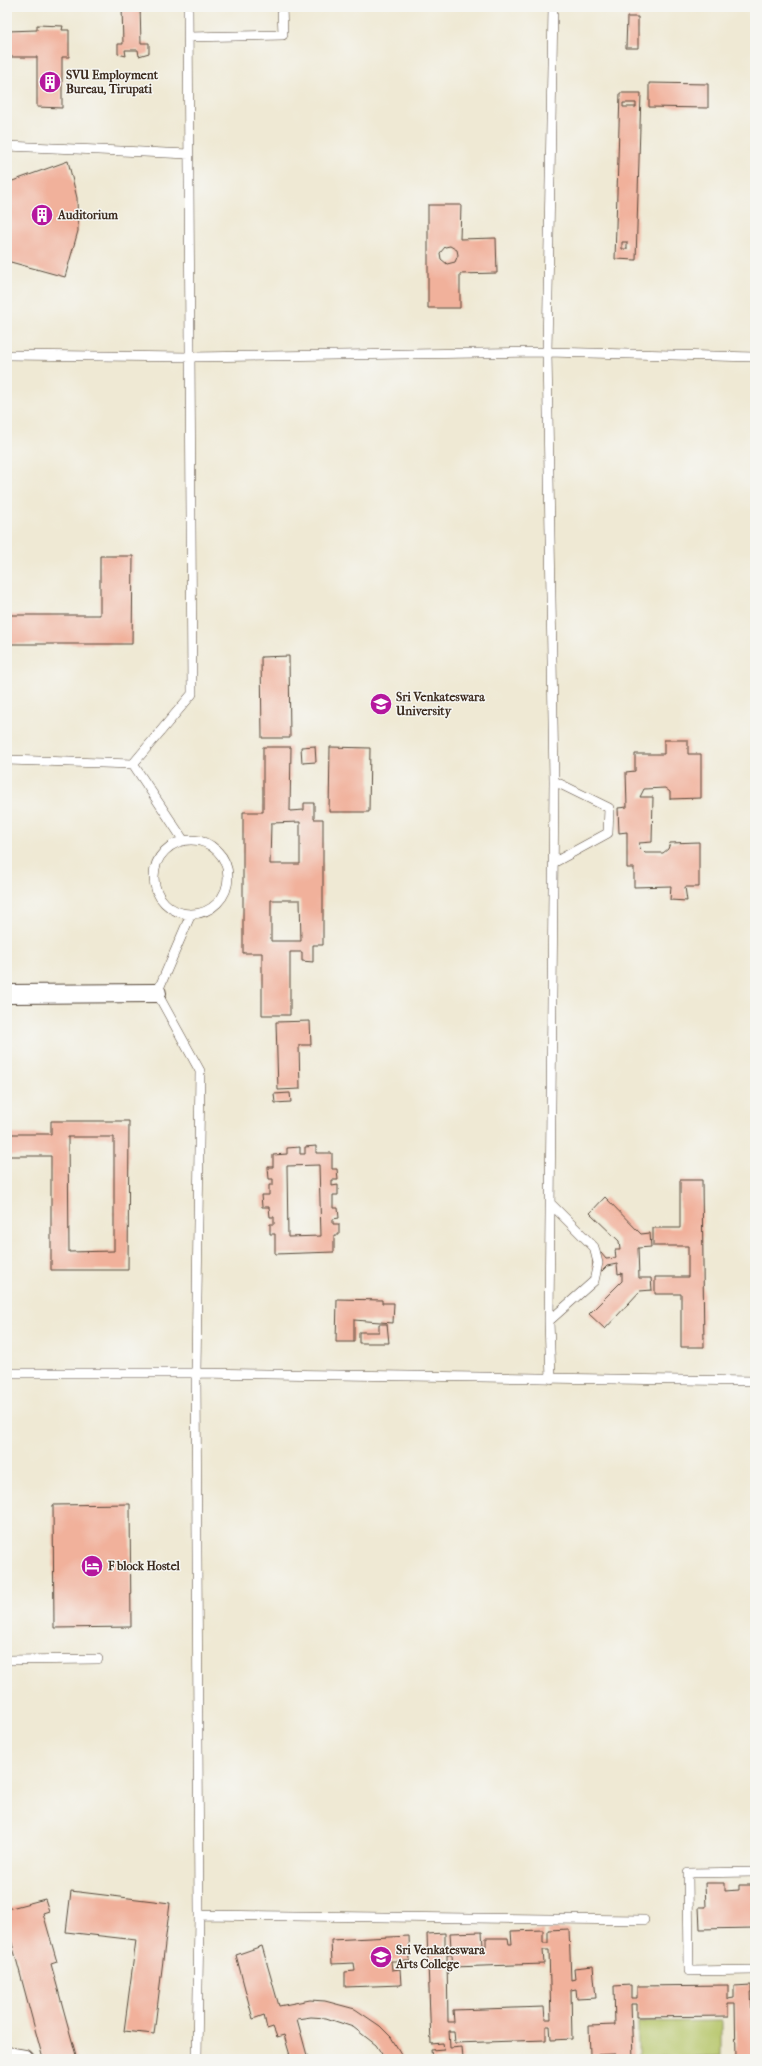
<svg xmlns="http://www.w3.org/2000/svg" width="762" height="2066" viewBox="0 0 762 2066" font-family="'IM FELL French Canon',serif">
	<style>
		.green { fill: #b5c568; stroke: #787843 }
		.building { fill: #f1b19b; fill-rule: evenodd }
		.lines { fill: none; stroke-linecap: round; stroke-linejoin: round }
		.lane-casing { stroke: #564739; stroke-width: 10 }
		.street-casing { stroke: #564739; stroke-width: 20 }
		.lane { stroke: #fff; stroke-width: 9 }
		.street { stroke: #fff; stroke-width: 18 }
		.labels { text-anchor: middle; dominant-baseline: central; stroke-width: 3; stroke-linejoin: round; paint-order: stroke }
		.poi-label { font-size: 12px; font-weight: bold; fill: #3b2a1e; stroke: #f6f6f2; text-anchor: start }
	</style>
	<rect width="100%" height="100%" fill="#f6f6f2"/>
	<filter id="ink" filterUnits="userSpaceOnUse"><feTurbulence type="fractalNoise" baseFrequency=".025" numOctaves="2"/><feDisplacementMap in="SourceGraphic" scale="8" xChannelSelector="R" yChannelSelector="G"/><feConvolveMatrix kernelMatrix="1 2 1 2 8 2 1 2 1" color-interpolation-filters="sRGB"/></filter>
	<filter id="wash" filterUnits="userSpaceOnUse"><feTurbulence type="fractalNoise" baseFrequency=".012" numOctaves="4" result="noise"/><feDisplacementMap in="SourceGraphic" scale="16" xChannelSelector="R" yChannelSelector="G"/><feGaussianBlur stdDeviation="0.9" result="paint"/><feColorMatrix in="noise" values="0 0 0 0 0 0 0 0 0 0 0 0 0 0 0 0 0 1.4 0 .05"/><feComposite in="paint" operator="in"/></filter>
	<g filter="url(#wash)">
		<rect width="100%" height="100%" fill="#efe9d4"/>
		<!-- green -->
		<path class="green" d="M722 2021V2056L638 2057V2022Z"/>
		<g id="blocks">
			<!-- building -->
			<path class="building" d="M122 7H140L141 43H149V53L139 56 138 50H125L126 56 118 54V44H123Z
				M627 17H638V48H626Z
				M37 25 63 26 62 30H69V57H62V108L37 107V57H7V31L37 30Z
				M649 83 708 84V108L649 107Z
				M620 93H641L636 260 615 259ZM623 103H636V107H623ZM622 242H627V249H622Z
				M68 161 77 198 78 231 65 277 7 261V183Z
				M428 205H461L460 239 496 238 497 273 460 274V308H428ZM450 246 457 250 458 255 455 262 447 264 441 259 440 253 445 247Z
				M100 556H133L132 644H7V615H100Z
				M289 656 290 738H262L261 657Z
				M664 740H688V754H701V798L670 799V792L665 788 644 789 640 797H653L652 842 639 843 640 848 645 853H663L668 849 670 843 699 842V887H685L687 901 670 900 671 886 634 887V868H627V832L619 833 618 808 627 807 626 772 635 771V754H664Z
				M315 746 316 762 302 763 301 747Z
				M263 747H291L290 811 304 810V803H314V819H323V945H313V962L302 961V952H290V1015H262V953H243V812H263ZM300 822V864H270L271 823ZM271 900H300L301 941H271Z
				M330 747 370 748 369 812H329Z
				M310 1021 311 1045H299L300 1089 278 1090 276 1022Z
				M290 1093 291 1102 275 1103 274 1094Z
				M51 1121H129L128 1270H51V1156H7V1134H51ZM68 1137H114V1251L69 1252Z
				M316 1146V1153H332V1169H337L338 1180H332V1186L338 1185V1195H333V1208H338L339 1218 333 1219V1224H339V1235H334V1252L275 1254V1234H270V1224H274V1217H270L269 1207H262L261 1195H269V1185H273V1179H269L268 1167H273V1155L287 1154V1148L300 1147V1154H305V1147ZM319 1165 321 1236 288 1237 287 1166Z
				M680 1180H702L704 1347H681V1294H655V1277H688V1246H653V1228H680Z
				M605 1197 641 1234 650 1233 651 1247 638 1248 639 1278H651L652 1290 640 1291 605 1329 589 1314 622 1281V1273L618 1274 617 1264 607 1266 602 1271 593 1268V1257L601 1253 606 1259 616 1258 615 1250H620L619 1241 590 1213Z
				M337 1299 382 1300V1303H394L393 1323 354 1320V1342H336Z
				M379 1324H387L389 1343H359V1332H379Z
				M130 1504 131 1627 54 1628 53 1505Z
				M705 1883H725V1891L739 1890V1885H755V1928L700 1929 699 1907H706Z
				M71 1891 170 1903 154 2034 124 2031 136 1940 66 1932Z
				M45 1899 49 1911 43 1913 57 1962 51 1964 77 2059H43L10 1936 7 1937V1909Z
				M569 1929 571 1980 575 1979 574 1968 593 1966 596 1998 577 1999 576 1989 571 1990 572 2039 551 2040 550 2026H546V2040L455 2043 454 2031H449L450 2048 462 2047 463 2059H432L431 2050 444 2049 443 2043 431 2044 427 1934 445 1933V1947H451L450 1933 482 1932 483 1946H486V1938H508L509 1944H512L511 1931 543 1930V1943H548V1930ZM543 1950H549L551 2019H545L544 2007 453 2010 454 2022H448L447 1955H452L453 1967 544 1964Z
				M409 1936 410 1961H391L392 1970 400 1969 401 1985 345 1987V1972L355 1971 354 1963 332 1964 331 1940Z
				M262 1946 279 2006 310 2000 325 2001 355 2009 380 2026 391 2037 404 2059H385L376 2045 353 2027 326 2018 311 2017 297 2019 308 2059H291L284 2035 277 2037 273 2027 267 2029 264 2015 253 2019 236 1955Z
				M631 1985V1998H637V1986L728 1985V1999L734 1998V1986L751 1985 752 2024H755V2055H753V2059H736L735 2004H728V2016L637 2017V2004H631L633 2059H616L615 2054 590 2055 589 2026 615 2025 614 1986Z"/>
		</g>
	</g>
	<g filter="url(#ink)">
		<use href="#blocks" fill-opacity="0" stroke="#564739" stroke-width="1"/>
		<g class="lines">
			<!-- lane casing -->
			<g class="lane-casing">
				<path id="lane" d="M188 37 283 35 282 7
					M7 146 189 154
					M7 355 191 357 547 352 755 357
					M7 760 133 764 192 694 188 7
					M133 764 184 841
					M154 877a37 37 0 1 1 74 0a37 37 0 1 1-74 0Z
					M553 863 608 833 609 808 554 781
					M191 914 157 993 200 1071 196 1373 199 1915 197 2059
					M549 1321 594 1281 598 1263 594 1247 551 1204
					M7 1373H196L755 1381
					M551 1379 549 1321 554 781 547 352 553 7
					M7 1660 98 1659
					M755 1872 688 1873 689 1971 755 1970
					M199 1915 644 1920"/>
			</g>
			<!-- street casing -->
			<g class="street-casing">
				<path id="street" d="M7 994 157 993
					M7 2056 25 2059"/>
			</g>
			<!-- lane -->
			<use href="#lane" class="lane"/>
			<!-- street -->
			<use href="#street" class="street"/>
		</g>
	</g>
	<!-- icons -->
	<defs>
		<g id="building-disc" transform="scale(1.15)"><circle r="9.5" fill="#b5179e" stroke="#f6f6f2"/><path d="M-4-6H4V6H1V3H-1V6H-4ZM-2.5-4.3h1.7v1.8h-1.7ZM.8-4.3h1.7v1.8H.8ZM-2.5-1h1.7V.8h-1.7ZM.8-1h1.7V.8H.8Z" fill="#fff"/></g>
		<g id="university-disc" transform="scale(1.15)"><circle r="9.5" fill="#b5179e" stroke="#f6f6f2"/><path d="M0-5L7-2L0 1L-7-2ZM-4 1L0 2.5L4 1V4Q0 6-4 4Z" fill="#fff"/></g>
		<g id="hotel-disc" transform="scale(1.15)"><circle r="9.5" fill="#b5179e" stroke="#f6f6f2"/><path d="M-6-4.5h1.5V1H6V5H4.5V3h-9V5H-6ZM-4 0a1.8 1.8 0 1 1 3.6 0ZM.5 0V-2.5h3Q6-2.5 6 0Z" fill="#fff"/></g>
	</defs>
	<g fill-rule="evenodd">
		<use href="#building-disc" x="50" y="82"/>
		<use href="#building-disc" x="42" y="215"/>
		<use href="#university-disc" x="381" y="704"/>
		<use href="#hotel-disc" x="92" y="1566"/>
		<use href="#university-disc" x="381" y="1957"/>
	</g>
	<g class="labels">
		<!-- poi labels -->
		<g class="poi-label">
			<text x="66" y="75">SVU Employment<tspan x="66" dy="14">Bureau, Tirupati</tspan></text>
			<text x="58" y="215">Auditorium</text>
			<text x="396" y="697">Sri Venkateswara<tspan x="396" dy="14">University</tspan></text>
			<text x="108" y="1566">F block Hostel</text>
			<text x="396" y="1950">Sri Venkateswara<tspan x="396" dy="14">Arts College</tspan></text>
		</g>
	</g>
	<!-- margin -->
	<rect width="762" height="2066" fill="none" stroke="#f6f6f2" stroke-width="24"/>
</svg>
